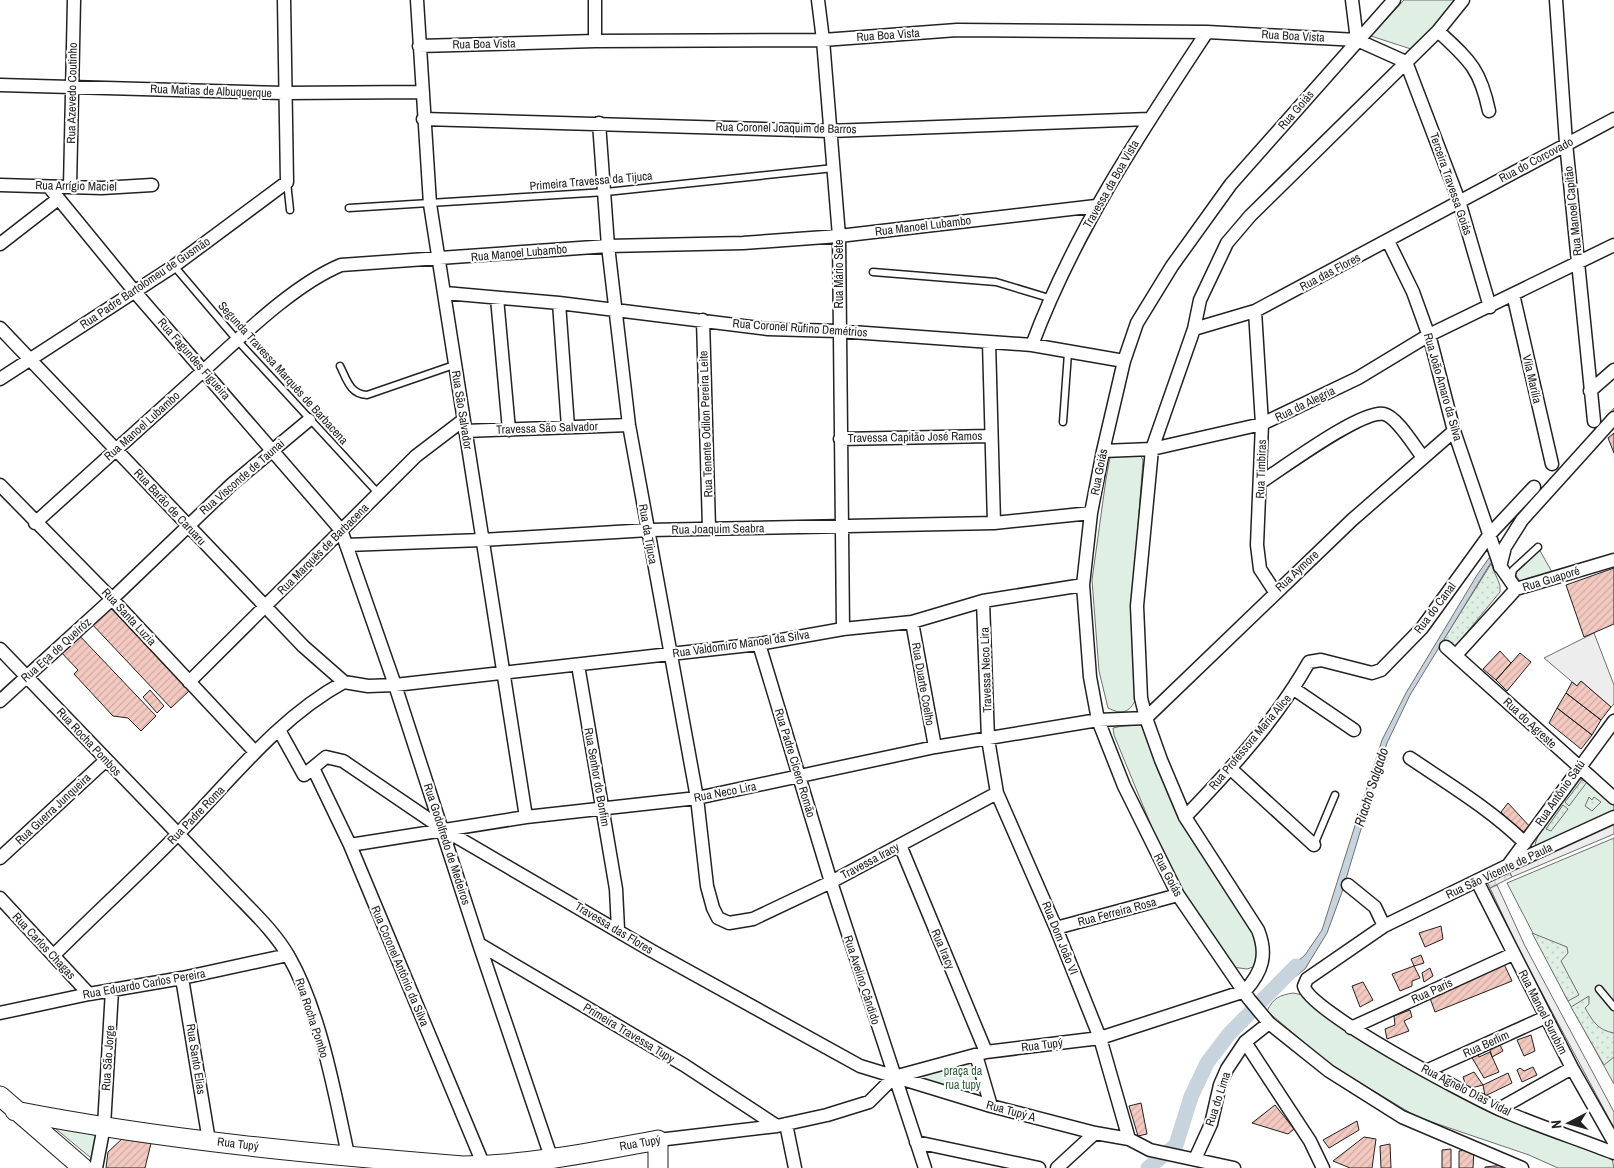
<svg xmlns="http://www.w3.org/2000/svg" width="1614" height="1168" viewBox="0 0 1614 1168" font-family="'Archivo Narrow',sans-serif">
	<style>
		.green { fill: #e0efe3; stroke: #6f6f6f }
		.garden { fill: url(#garden-dots); stroke: #6f6f6f }
		.parking { fill: #ededed; stroke: #6f6f6f }
		.plaza { fill: url(#plaza-grid); stroke: #6f6f6f }
		.water { fill: #c7d3dd; stroke: #6f6f6f }
		.lines { fill: none; stroke-linecap: round; stroke-linejoin: round }
		.canal { stroke: #c7d3dd; stroke-width: 15 }
		.building { fill: url(#building-hatch); stroke: #222 }
		.lane-casing { stroke: #222; stroke-width: 9 }
		.street-casing { stroke: #222; stroke-width: 15 }
		.secondary-casing { stroke: #222; stroke-width: 21 }
		.lane { stroke: #fff; stroke-width: 6 }
		.street { stroke: #fff; stroke-width: 12 }
		.secondary { stroke: #fff; stroke-width: 19 }
		.labels { text-anchor: middle; dominant-baseline: central; stroke-width: 4; stroke-linejoin: round; paint-order: stroke }
		.street-label { font-size: 12px; fill: #222; stroke: #fff }
		.park-label { font-size: 12px; fill: #2f5e38; stroke: #fff }
		.water-label { font-size: 14px; font-style: italic; fill: #222; stroke: #fff }
	</style>
	<defs>
		<pattern id="garden-dots" width="8" height="8" patternUnits="userSpaceOnUse" patternTransform="scale(1.25)"><rect width="8" height="8" fill="#e0efe3"/><path d="M2 2h.1M6 6h.1" fill="none" stroke="#c0cdc2" stroke-width="1.8" stroke-linecap="round"/></pattern>
		<pattern id="plaza-grid" width="8" height="8" patternUnits="userSpaceOnUse" patternTransform="scale(1.25)"><rect width="8" height="8" fill="#ededed"/><path d="M0 4h8M4 0v8" fill="none" stroke="#cbcbcb"/></pattern>
		<pattern id="building-hatch" width="6" height="6" patternUnits="userSpaceOnUse" patternTransform="scale(1.25)"><rect width="6" height="6" fill="#f3c9c0"/><path d="M-1 1l2-2M0 6l6-6M5 7l2-2" fill="none" stroke="#d0aca5"/></pattern>
	</defs>
	<rect width="100%" height="100%" fill="#fff"/>
	<!-- green -->
	<path class="green" d="M1404 0H1456L1437 24 1411 49 1371 36Z
		M1116 451 1140 454 1143 460 1132 606 1136 699C1129 713 1122 715 1108 708L1099 671 1092 580 1106 479 1110 457Z
		M1539 549 1552 572 1520 581 1514 573Z
		M1140 725 1146 731 1182 824 1255 936 1258 949 1256 966 1247 969 1232 967 1179 885 1160 847 1114 735 1113 728 1122 726Z
		M1590 777 1613 797 1614 810 1609 815 1537 847 1535 844 1538 836 1577 780Z
		M1614 838V1084L1568 1001 1507 883Z
		M1293 993 1303 995 1346 1031 1495 1115 1612 1159 1614 1168H1558L1529 1155 1417 1117 1331 1065 1267 1011C1273 998 1280 995 1293 993Z
		M976 1055 991 1106 894 1077Z
		M50 1124 98 1136 91 1158Z"/>
	<!-- garden -->
	<path class="garden" d="M1491 564 1500 585V592L1454 648 1444 639Z
		M1582 780 1587 782 1569 806 1565 802Z
		M1589 797 1592 800 1594 797 1601 802 1592 811 1585 806Z
		M1563 805 1568 809 1551 831 1546 829Z
		M1532 933 1567 947 1568 953 1561 961 1579 995 1568 1001Z
		M1589 996V1004L1585 1008C1593 1021 1597 1030 1614 1033V1057L1604 1065 1571 1007Z"/>
	<!-- parking -->
	<path class="parking" d="M1594 633 1614 685V704L1611 707 1581 681 1577 686 1544 658Z
		M1614 820V834L1512 877 1507 867Z
		M1497 885 1525 946 1614 1112V1128L1519 950 1490 888Z"/>
	<!-- plaza -->
	<path class="plaza" d="M1507 867 1512 877 1490 888 1485 878Z"/>
	<!-- water -->
	<path class="water" d="M1614 408V416L1490 564 1410 695 1387 743 1342 892 1327 933 1305 969 1286 984 1280 977 1305 955 1322 930 1382 740 1406 693 1477 575 1522 511Z"/>
	<g class="lines">
		<!-- canal -->
		<path class="canal" d="M1148 1168 1176 1145 1191 1097 1207 1063 1229 1034 1296 966"/>
	</g>
	<!-- building -->
	<path class="building" d="M1614 433V453L1608 438Z
		M1614 568V624L1584 637 1566 585Z
		M108 605 189 691 171 708 90 622Z
		M77 633 156 716 141 731 128 718 113 716 74 674 78 670 59 650Z
		M1500 651 1511 663 1496 680 1483 669Z
		M1520 653 1531 662 1507 691 1496 680Z
		M1581 681 1611 707 1601 720 1566 693 1572 682 1577 686Z
		M150 690 164 706 157 713 143 697Z
		M1566 693 1601 720 1592 735 1557 708Z
		M1557 708 1592 735 1581 749 1549 723Z
		M1508 803 1532 829 1526 837 1501 812Z
		M1441 926 1443 939 1425 947 1419 933Z
		M1421 955 1424 963 1414 966 1411 959Z
		M1504 964 1512 981 1435 1012 1430 998Z
		M1414 966 1420 978 1412 981V986L1400 991 1392 974Z
		M1430 968 1433 976 1424 982 1422 973Z
		M1363 982 1373 1000 1360 1007 1352 986Z
		M1410 1010 1412 1017 1404 1021 1409 1031 1387 1039 1385 1029 1395 1025 1394 1016Z
		M1531 1035 1535 1051 1524 1056 1517 1040Z
		M1498 1041 1503 1051 1492 1057 1489 1047Z
		M1490 1052 1499 1072 1484 1078 1471 1056 1478 1054 1479 1057Z
		M1533 1067 1537 1075 1522 1082 1517 1070 1520 1068 1524 1071Z
		M1474 1072 1483 1085 1467 1089 1463 1077Z
		M1508 1073 1512 1083 1485 1096 1483 1085Z
		M1141 1103 1147 1134 1138 1136 1129 1106Z
		M1275 1105 1294 1129 1288 1134 1252 1123Z
		M1357 1121 1359 1130 1329 1148 1323 1140Z
		M124 1137 152 1139 145 1168H106L108 1152Z
		M1364 1137 1376 1139 1372 1168H1350L1333 1161Z
		M1390 1144 1391 1168H1381L1380 1146Z
		M1451 1149V1168H1442V1150Z
		M1474 1149 1473 1168H1459V1151Z
		M1504 1165V1168H1485V1167Z"/>
	<g class="lines">
		<!-- lane casing -->
		<g class="lane-casing">
			<path id="lane" d="M287 182 290 210
				M349 208 606 192 834 168
				M174 266 237 340 378 493
				M873 272 996 282 1049 298
				M340 366C347 380 350 394 367 395L454 365
				M1063 422 1068 353
				M1511 580 1513 570 1538 547
				M1314 845 1335 795
				M1599 989 1614 1007"/>
		</g>
		<!-- street casing -->
		<g class="street-casing">
			<path id="street" d="M417 0 430 204 526 817
				M818 0 823 40 839 236 843 629
				M1352 0 1357 40
				M1394 0 1231 184 1172 266 1137 323 1124 361 1103 451 1091 513 1083 585 1090 677 1098 720 1124 786 1178 895 1249 999 1269 1023 1329 1071 1402 1117 1522 1168
				M1556 0 1566 143 1594 421
				M1438 31C1469 60 1480 68 1489 111
				M595 41V0
				M419 46 595 41 823 40 957 30 1207 32 1357 40 1406 62 1459 201 1490 307
				M0 85 284 93 421 92
				M423 119 830 131 1149 119
				M599 123 608 246 629 425 697 798 707 886 713 908 718 918 729 923 753 919 831 882 997 793
				M0 185 102 188 152 185
				M49 187 135 292 341 530 395 685 479 944 552 1160
				M70 187 74 0
				M1388 241 1413 292 1431 342 1454 431 1500 566 1516 589
				M0 244 58 199
				M445 293 559 303 768 329 838 331 1032 345 1124 361
				M1513 294 1552 464
				M497 298 509 430
				M559 303 568 427
				M1255 311 1262 424 1257 545 1260 569 1275 592
				M703 320 709 528
				M0 328 303 646 344 682 368 686 395 685 759 644 843 629 912 622 983 601 1083 585
				M1194 329 1255 311 1614 119
				M989 342 994 523
				M1032 345C1074 232 1141 132 1207 32
				M0 379 174 266 287 182 284 0
				M1590 391 1614 370
				M465 431 629 425
				M840 439 990 436
				M1103 451 1152 449 1262 424 1358 378 1429 335 1614 245
				M1261 482C1283 468 1362 409 1384 414 1397 417 1414 446 1422 456
				M0 485 112 599 255 752
				M35 523C91 472 147 422 202 372 241 337 293 285 341 265L608 246 743 243 839 236 1096 206
				M346 545 482 540 649 530 994 523 1091 513
				M1500 567 1505 547 1522 520 1614 418
				M983 601 988 739 997 793 1056 928 1100 1038 1129 1139
				M912 622 935 747
				M759 644 831 882 925 1168
				M1446 647 1614 798
				M0 649 232 890C252 911 275 932 289 957 320 1011 335 1094 348 1155
				M1456 655 1516 589 1614 560
				M578 665 616 889 618 929
				M189 682 416 456 462 421
				M1294 689 1354 730
				M0 701 112 599 232 484 309 420
				M1146 718 1352 520 1454 431
				M279 730 304 775 326 757 343 761 443 829 652 951 860 1066 991 1106 1095 1133 1129 1139 1150 1150 1234 1168
				M1410 758C1450 785 1490 809 1525 843
				M313 768 350 845 484 1166
				M1231 769 1314 845
				M1185 817C1231 769 1276 720 1309 662L1321 660 1372 673 1381 670 1422 628 1490 534 1534 487
				M1614 817 1507 866 1384 926 1307 979 1304 986C1308 1011 1470 1096 1499 1109 1537 1126 1576 1138 1614 1153
				M350 845 526 817 697 798 935 747 1098 720 1146 718
				M900 845 986 1052
				M0 858 105 761
				M1509 864 1614 721
				M1477 881 1572 1068 1614 1142
				M1348 885 1375 907 1384 926
				M0 898 89 994
				M1056 928 1178 895
				M479 944 684 1065 777 1126
				M54 955C95 914 138 875 179 833 231 780 278 718 344 682
				M182 978 209 1141
				M0 1013 89 994 182 978 288 955
				M1351 1028 1513 954
				M1245 1042 1310 1141 1323 1168
				M976 1055 991 1106
				M1426 1071 1546 1017
				M1499 1109 1572 1068
				M786 1124 795 1168
				M658 1140 777 1126 827 1115 869 1102 894 1077 986 1052 1100 1038 1245 991C1262 972 1268 955 1258 930L1185 817 1161 760 1146 718 1141 698 1137 606 1152 449 1194 329 1200 300 1227 243 1250 216 1438 31 1463 0
				M916 1142 1039 1168
				M1195 1159 1211 1124 1220 1085 1227 1069 1245 1042 1269 1023
				M96 1168 104 1126 112 990
				M1057 1168 1095 1133"/>
		</g>
		<!-- secondary casing -->
		<g class="secondary-casing">
			<path id="secondary" d="M0 1096 83 1168
				M15 1111C163 1140 314 1154 463 1166 530 1165 593 1152 658 1140V1168"/>
		</g>
		<!-- lane -->
		<use href="#lane" class="lane"/>
		<!-- street -->
		<use href="#street" class="street"/>
		<!-- secondary -->
		<use href="#secondary" class="secondary"/>
	</g>
	<g class="labels">
		<!-- street labels -->
		<g class="street-label">
			<text transform="translate(888 35) rotate(-4)">Rua Boa Vista</text>
			<text transform="translate(1293 36) rotate(3)">Rua Boa Vista</text>
			<text transform="translate(484 44) rotate(-1)">Rua Boa Vista</text>
			<text transform="translate(211 91) rotate(2)">Rua Matias de Albuquerque</text>
			<text transform="translate(72 93) rotate(-89)">Rua Azevedo Coutinho</text>
			<text transform="translate(1296 110) rotate(-49)">Rua Goiás</text>
			<text transform="translate(786 128) rotate(1)">Rua Coronel Joaquim de Barros</text>
			<text transform="translate(1536 160) rotate(-28)">Rua do Corcovado</text>
			<text transform="translate(591 181) rotate(-5)">Primeira Travessa da Tijuca</text>
			<text transform="translate(1111 184) rotate(-60)">Travessa da Boa Vista</text>
			<text transform="translate(1451 184) rotate(71)">Terceira Travessa Goiás</text>
			<text transform="translate(76 186) rotate(1)">Rua Arrígio Maciel</text>
			<text transform="translate(1573 211) rotate(-96)">Rua Manoel Capitão</text>
			<text transform="translate(923 226) rotate(-7)">Rua Manoel Lubambo</text>
			<text transform="translate(519 253) rotate(-5)">Rua Manoel Lubambo</text>
			<text transform="translate(1330 272) rotate(-28)">Rua das Flores</text>
			<text transform="translate(839 274) rotate(-90)">Rua Mário Sete</text>
			<text transform="translate(145 283) rotate(-34)">Rua Padre Bartolomeu de Gusmão</text>
			<text transform="translate(800 328) rotate(4)">Rua Coronel Rufino Demétrios</text>
			<text transform="translate(194 359) rotate(49)">Rua Fagundes Figueira</text>
			<text transform="translate(283 373) rotate(48)">Segunda Travessa Marquês de Barbacena</text>
			<text transform="translate(1532 379) rotate(77)">Vila Marília</text>
			<text transform="translate(1443 387) rotate(74)">Rua João Amaro da Silva</text>
			<text transform="translate(1305 404) rotate(-26)">Rua da Alegria</text>
			<text transform="translate(462 410) rotate(81)">Rua São Salvador</text>
			<text transform="translate(706 424) rotate(-92)">Rua Tenente Odilon Pereira Leite</text>
			<text transform="translate(142 426) rotate(-42)">Rua Manoel Lubambo</text>
			<text transform="translate(547 428) rotate(-2)">Travessa São Salvador</text>
			<text transform="translate(915 437) rotate(-1)">Travessa Capitão José Ramos</text>
			<text transform="translate(1261 469) rotate(-88)">Rua Timbiras</text>
			<text transform="translate(1099 472) rotate(-79)">Rua Goiás</text>
			<text transform="translate(242 477) rotate(-41)">Rua Visconde de Taunai</text>
			<text transform="translate(170 507) rotate(47)">Rua Barão de Caruaru</text>
			<text transform="translate(718 529) rotate(-1)">Rua Joaquim Seabra</text>
			<text transform="translate(648 534) rotate(80)">Rua da Tijuca</text>
			<text transform="translate(323 549) rotate(-45)">Rua Marquês de Barbacena</text>
			<text transform="translate(1297 571) rotate(-43)">Rua Aymore</text>
			<text transform="translate(1551 579) rotate(-17)">Rua Guaporé</text>
			<text transform="translate(1435 608) rotate(-53)">Rua do Canal</text>
			<text transform="translate(129 617) rotate(47)">Rua Santa Luzia</text>
			<text transform="translate(741 644) rotate(-8)">Rua Valdomiro Manoel da Silva</text>
			<text transform="translate(56 650) rotate(-42)">Rua Eça de Queiróz</text>
			<text transform="translate(986 670) rotate(-92)">Travessa Neco Lira</text>
			<text transform="translate(923 684) rotate(80)">Rua Duarte Coelho</text>
			<text transform="translate(1530 723) rotate(43)">Rua do Agreste</text>
			<text transform="translate(89 742) rotate(47)">Rua Rocha Pombos</text>
			<text transform="translate(1250 742) rotate(-50)">Rua Professora Maria Alice</text>
			<text transform="translate(795 763) rotate(73)">Rua Padre Cícero Romão</text>
			<text transform="translate(597 777) rotate(80)">Rua Senhor do Bonfim</text>
			<text transform="translate(725 792) rotate(-11)">Rua Neco Lira</text>
			<text transform="translate(1560 793) rotate(-55)">Rua Antônio Satú</text>
			<text transform="translate(53 809) rotate(-43)">Rua Guerra Junqueira</text>
			<text transform="translate(196 815) rotate(-46)">Rua Padre Roma</text>
			<text transform="translate(447 844) rotate(72)">Rua Godolfredo de Medeiros</text>
			<text transform="translate(870 861) rotate(-28)">Travessa Iracy</text>
			<text transform="translate(1499 871) rotate(-25)">Rua São Vicente de Paula</text>
			<text transform="translate(1168 875) rotate(62)">Rua Goiás</text>
			<text transform="translate(1117 912) rotate(-15)">Rua Ferreira Rosa</text>
			<text transform="translate(614 928) rotate(31)">Travessa das Flores</text>
			<text transform="translate(1060 938) rotate(68)">Rua Dom João VI</text>
			<text transform="translate(44 946) rotate(47)">Rua Carlos Chagas</text>
			<text transform="translate(943 949) rotate(67)">Rua Iracy</text>
			<text transform="translate(400 966) rotate(67)">Rua Coronel Antônio da Silva</text>
			<text transform="translate(862 980) rotate(72)">Rua Avelino Cândido</text>
			<text transform="translate(144 984) rotate(-10)">Rua Eduardo Carlos Pereira</text>
			<text transform="translate(1432 991) rotate(-25)">Rua Paris</text>
			<text transform="translate(1543 1012) rotate(63)">Rua Manoel Surubim</text>
			<text transform="translate(312 1018) rotate(72)">Rua Rocha Pombo</text>
			<text transform="translate(629 1033) rotate(31)">Primeira Travessa Tupy</text>
			<text transform="translate(1486 1044) rotate(-24)">Rua Berlim</text>
			<text transform="translate(1042 1045) rotate(-7)">Rua Tupý</text>
			<text transform="translate(108 1058) rotate(-86)">Rua São Jorge</text>
			<text transform="translate(196 1059) rotate(81)">Rua Santo Elias</text>
			<text transform="translate(1466 1090) rotate(27)">Rua Agnelo DIas Vidal</text>
			<text transform="translate(1218 1099) rotate(-72)">Rua do Lima</text>
			<text transform="translate(1011 1111) rotate(15)">Rua Tupý A</text>
			<text transform="translate(640 1143) rotate(-10)">Rua Tupý</text>
			<text transform="translate(238 1144) rotate(7)">Rua Tupý</text>
		</g>
		<!-- park labels -->
		<g class="park-label">
			<text x="963" y="1071">praça da<tspan x="963" dy="14">rua tupy</tspan></text>
		</g>
		<!-- water labels -->
		<g class="water-label">
			<text transform="translate(1371 787) rotate(-72)">Riacho Salgado</text>
		</g>
	</g>
	<!-- north arrow -->
	<g transform="translate(1569 1123) rotate(264)" stroke="#ffffff" stroke-width="4" paint-order="stroke">
	<path d="M0-4L9 19L0 12L-9 19Z" fill="#222222"/>
	<text y="-8" font-size="14" font-weight="bold" text-anchor="middle" fill="#222222">N</text>
	</g>
</svg>
